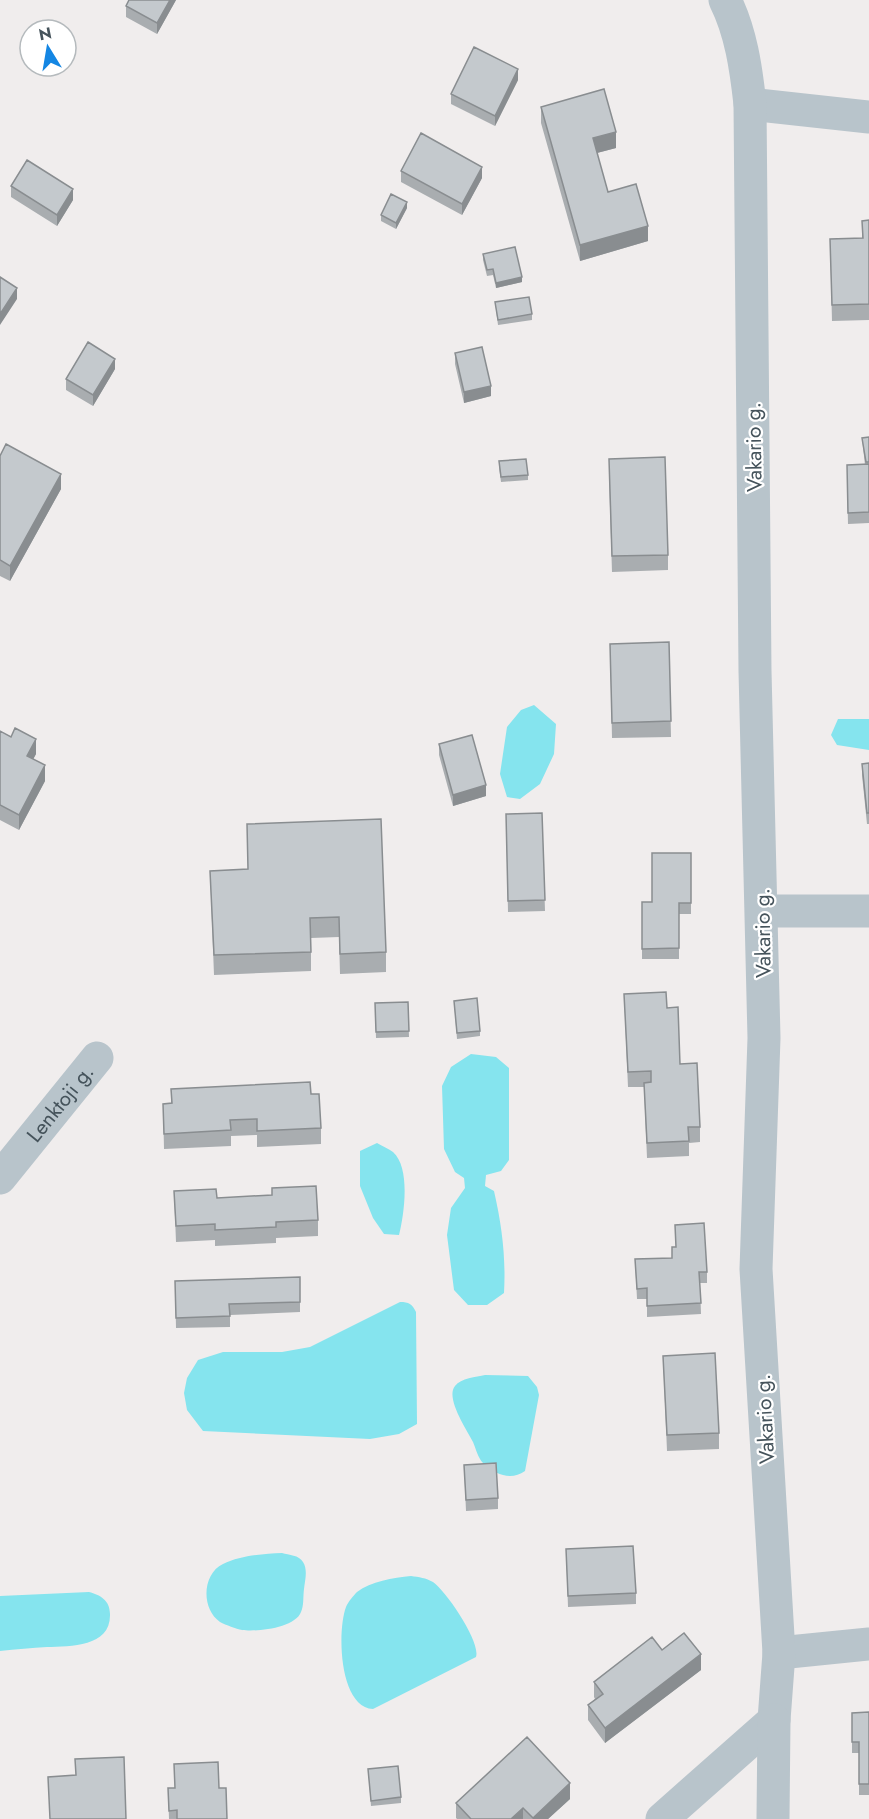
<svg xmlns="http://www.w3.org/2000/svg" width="869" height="1819" viewBox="0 0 869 1819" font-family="Jost,sans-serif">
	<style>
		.water { fill: #85e4ee }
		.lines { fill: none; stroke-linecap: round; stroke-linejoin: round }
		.minor { stroke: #b8c4cb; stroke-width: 33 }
		.wall { fill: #a9adb0 }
		.shaded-wall { fill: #898d90 }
		.building { fill: #c4c9cd; stroke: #898d90; stroke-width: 1.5 }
		.labels { text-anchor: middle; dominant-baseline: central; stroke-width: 4.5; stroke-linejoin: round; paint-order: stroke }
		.street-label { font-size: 21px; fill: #45535b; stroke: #fff }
	</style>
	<rect width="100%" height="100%" fill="#f0eded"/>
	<!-- water -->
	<path class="water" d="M534 705 556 724 554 754 540 784 520 799 507 797 500 774 507 727 521 710Z
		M838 719H869V750L837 745 831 735Z
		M471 1054 496 1057 509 1068V1160L501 1171 486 1175 485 1186 494 1191C502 1226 506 1258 504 1293L487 1305H468L454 1290 447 1235 451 1208 465 1188 464 1178 455 1172 444 1149 442 1086 451 1067Z
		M377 1143C382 1146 389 1149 393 1152 411 1168 404 1215 399 1235L384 1234 373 1218 360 1186V1151Z
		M400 1302C409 1302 412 1304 416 1312L417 1424 399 1434 370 1439 203 1431 187 1410 184 1393 187 1378 198 1360 223 1352H282L310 1347Z
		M485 1375 528 1376 537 1387 539 1395 525 1471C511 1481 496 1475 483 1463 478 1458 476 1449 473 1442 467 1430 445 1398 455 1386 461 1378 476 1377 485 1375Z
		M282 1553C289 1555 299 1555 303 1562 308 1570 305 1580 304 1589 303 1596 304 1606 301 1612 295 1628 257 1632 242 1630 236 1629 226 1625 220 1622 201 1609 202 1574 223 1564 241 1555 264 1554 282 1553Z
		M411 1576C419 1577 426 1578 433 1582 446 1591 481 1642 476 1657L373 1709C339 1707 337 1631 346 1607 348 1602 354 1595 357 1592 371 1581 393 1578 411 1576Z
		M89 1592C100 1595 110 1600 110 1614 111 1647 71 1646 47 1647 32 1648 16 1649 0 1651V1596Z"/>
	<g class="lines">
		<!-- minor -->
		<g class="minor">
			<path d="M750 104 869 117"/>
			<path d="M762 911H869"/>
			<path id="s1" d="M0 1178 97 1058"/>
			<path d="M779 1653 869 1644"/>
			<path d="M662 1819 774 1720 779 1653 756 1269 764 1038 755 671 750 104C746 68 741 32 725 0"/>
			<path d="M773 1819 774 1720"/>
		</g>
	</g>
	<!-- wall -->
	<path class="wall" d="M129 0H176L157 34 126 17V6Z
		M518 80 495 126 451 104V94Z
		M541 107 616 148 597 153 608 192 648 241 580 261 541 123Z
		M401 171 482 178 462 215 401 182Z
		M11 186 73 200 57 226 11 197Z
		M407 208 396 229 381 221V215Z
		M869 220V320L832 321 830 239 862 238V221Z
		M483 254 522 282 496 288 493 275 487 276 483 260Z
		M495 302 532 314V320L498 325Z
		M455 353 491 396 464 403 455 364Z
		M115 369 93 406 66 390V379Z
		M869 437V523L848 524 847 476 865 465 862 438Z
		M0 456 61 489 10 581 0 576Z
		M499 467 528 475V480L501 482Z
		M609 475 668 555V570L612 572Z
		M669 642 671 737 612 738 610 644Z
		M0 731 11 737 36 754 33 759 45 781 19 830 0 820Z
		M439 744 486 796 453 806 439 755Z
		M869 763V824H867L862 775V764Z
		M542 813 545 911 508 912 506 814Z
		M247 824 386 952V972L340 974 339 937 311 938V971L214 975 210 871 248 869Z
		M691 853V914H679V959H642V902H652Z
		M624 994 667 1008 680 1064 700 1127V1142L689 1143V1156L647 1158 644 1087H628Z
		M454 1001 480 1031V1036L457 1039Z
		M408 1002 409 1037 376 1038 375 1003Z
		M171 1089 311 1094 321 1128V1144L257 1147V1135L231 1136V1146L164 1149 163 1104 171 1103Z
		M174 1191 217 1198 318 1220V1236L276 1238V1243L215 1246V1240L176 1242Z
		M675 1225 707 1272V1283H700L701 1314 647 1317V1299H637L635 1259 672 1258V1247H676Z
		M300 1277V1312L230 1315V1327L176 1328 175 1281Z
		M663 1356 719 1433V1449L667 1451Z
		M464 1465 498 1498V1509L466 1511Z
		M566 1549 636 1593V1604L568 1607Z
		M662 1650 701 1670 605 1743 588 1720V1705L595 1699 594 1697V1682Z
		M869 1712V1795H859V1753H852V1713Z
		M174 1764 219 1788 227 1819H169L168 1788H175Z
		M368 1769 401 1797V1803L371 1806Z
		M570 1799 548 1819H457L456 1818V1803Z"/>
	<!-- shaded-wall -->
	<path class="shaded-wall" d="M170 0H176L157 34V23Z
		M518 69V80L495 126V116Z
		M616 132V148L593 154V138Z
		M482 167V178L462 215V204Z
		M73 189V200L57 226V215Z
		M407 202V208L396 229V223Z
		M648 226V241L580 261V245Z
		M522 277V282L496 288V283Z
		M17 288V299L0 325V314Z
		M115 359V369L93 406V395Z
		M491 386V396L464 403V392Z
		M61 474V489L10 581V566Z
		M36 739V754L27 771V756Z
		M45 765V781L19 830V815Z
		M486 785V796L453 806V795Z
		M701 1654V1670L605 1743V1728Z
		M570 1783V1799L548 1819H533V1818Z
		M523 1808V1819H511Z"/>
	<!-- building -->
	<path class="building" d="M129 0H170L157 23 126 6Z
		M474 47 518 69 495 116 451 94Z
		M604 89 616 132 593 138 608 192 636 184 648 226 580 245 541 107Z
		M421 133 482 167 462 204 401 171Z
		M27 160 73 189 57 215 11 186Z
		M391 194 407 202 396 223 381 215Z
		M869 220V304L832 305 830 239 863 238 862 221Z
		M515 247 522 277 496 283 493 269 487 270 483 254Z
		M0 277 17 288 0 314Z
		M529 297 532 314 498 320 495 302Z
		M88 342 115 359 93 395 66 379Z
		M482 347 491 386 464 392 455 353Z
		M869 437V462H866L862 438Z
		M6 444 61 474 10 566 0 560V456Z
		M665 457 668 555 612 556 609 459Z
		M526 459 528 475 501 477 499 461Z
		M869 464V512L848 513 847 465Z
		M669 642 671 721 612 723 610 644Z
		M15 728 36 739 27 756 45 765 19 815 0 805V731L11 737Z
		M472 735 486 785 453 795 439 744Z
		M869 763V813H867L862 764Z
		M542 813 545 900 508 901 506 814Z
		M381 819 386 952 340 954 339 917 310 918 311 952 214 955 210 871 248 869 247 824Z
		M652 853H691V903H679V948L642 949V902H652Z
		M666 992 667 1008 678 1007 680 1064 697 1063 700 1127H688L689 1141 647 1143 644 1083 651 1082V1071L628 1072 624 994Z
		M477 998 480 1031 457 1033 454 1001Z
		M408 1002 409 1031 376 1032 375 1003Z
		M310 1082 311 1094H319L321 1128 257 1131V1119L230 1120 231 1130 164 1134 163 1104 172 1103 171 1089Z
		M316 1186 318 1220 276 1222V1227L215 1230V1224L176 1226 174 1191 216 1189 217 1198 272 1195V1188Z
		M704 1223 707 1272H699L701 1303 647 1306V1288L637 1289 635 1259 672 1258V1247H676L675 1225Z
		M300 1277V1302L229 1304 230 1316 176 1318 175 1281Z
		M715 1353 719 1433 667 1435 663 1356Z
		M496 1463 498 1498 466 1500 464 1465Z
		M633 1546 636 1593 568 1596 566 1549Z
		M684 1633 701 1654 605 1728 588 1705 603 1694 594 1682 652 1637 662 1650Z
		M869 1712V1784H859V1742H852V1713Z
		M527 1737 570 1783 533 1818 523 1808 511 1819H471L456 1803Z
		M124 1757 126 1819H50L48 1777 76 1775 75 1759Z
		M218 1762 219 1788H226L227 1819H177V1810L169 1811 168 1788H175L174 1764Z
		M398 1766 401 1797 371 1801 368 1769Z"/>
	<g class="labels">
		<!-- street labels -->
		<g class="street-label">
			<text transform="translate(754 447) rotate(-91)">Vakario g.</text>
			<text transform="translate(763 933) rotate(-91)">Vakario g.</text>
			<text stroke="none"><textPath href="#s1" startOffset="96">Lenktoji g.</textPath></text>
			<text transform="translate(765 1419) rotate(-93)">Vakario g.</text>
		</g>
	</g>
	<!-- north arrow -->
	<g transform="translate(48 48) rotate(349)"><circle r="28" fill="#ffffff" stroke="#b5babd" stroke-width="1.5"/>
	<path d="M0-4.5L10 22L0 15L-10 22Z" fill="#1486e3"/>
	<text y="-9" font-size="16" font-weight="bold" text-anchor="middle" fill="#45535b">N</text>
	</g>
</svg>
